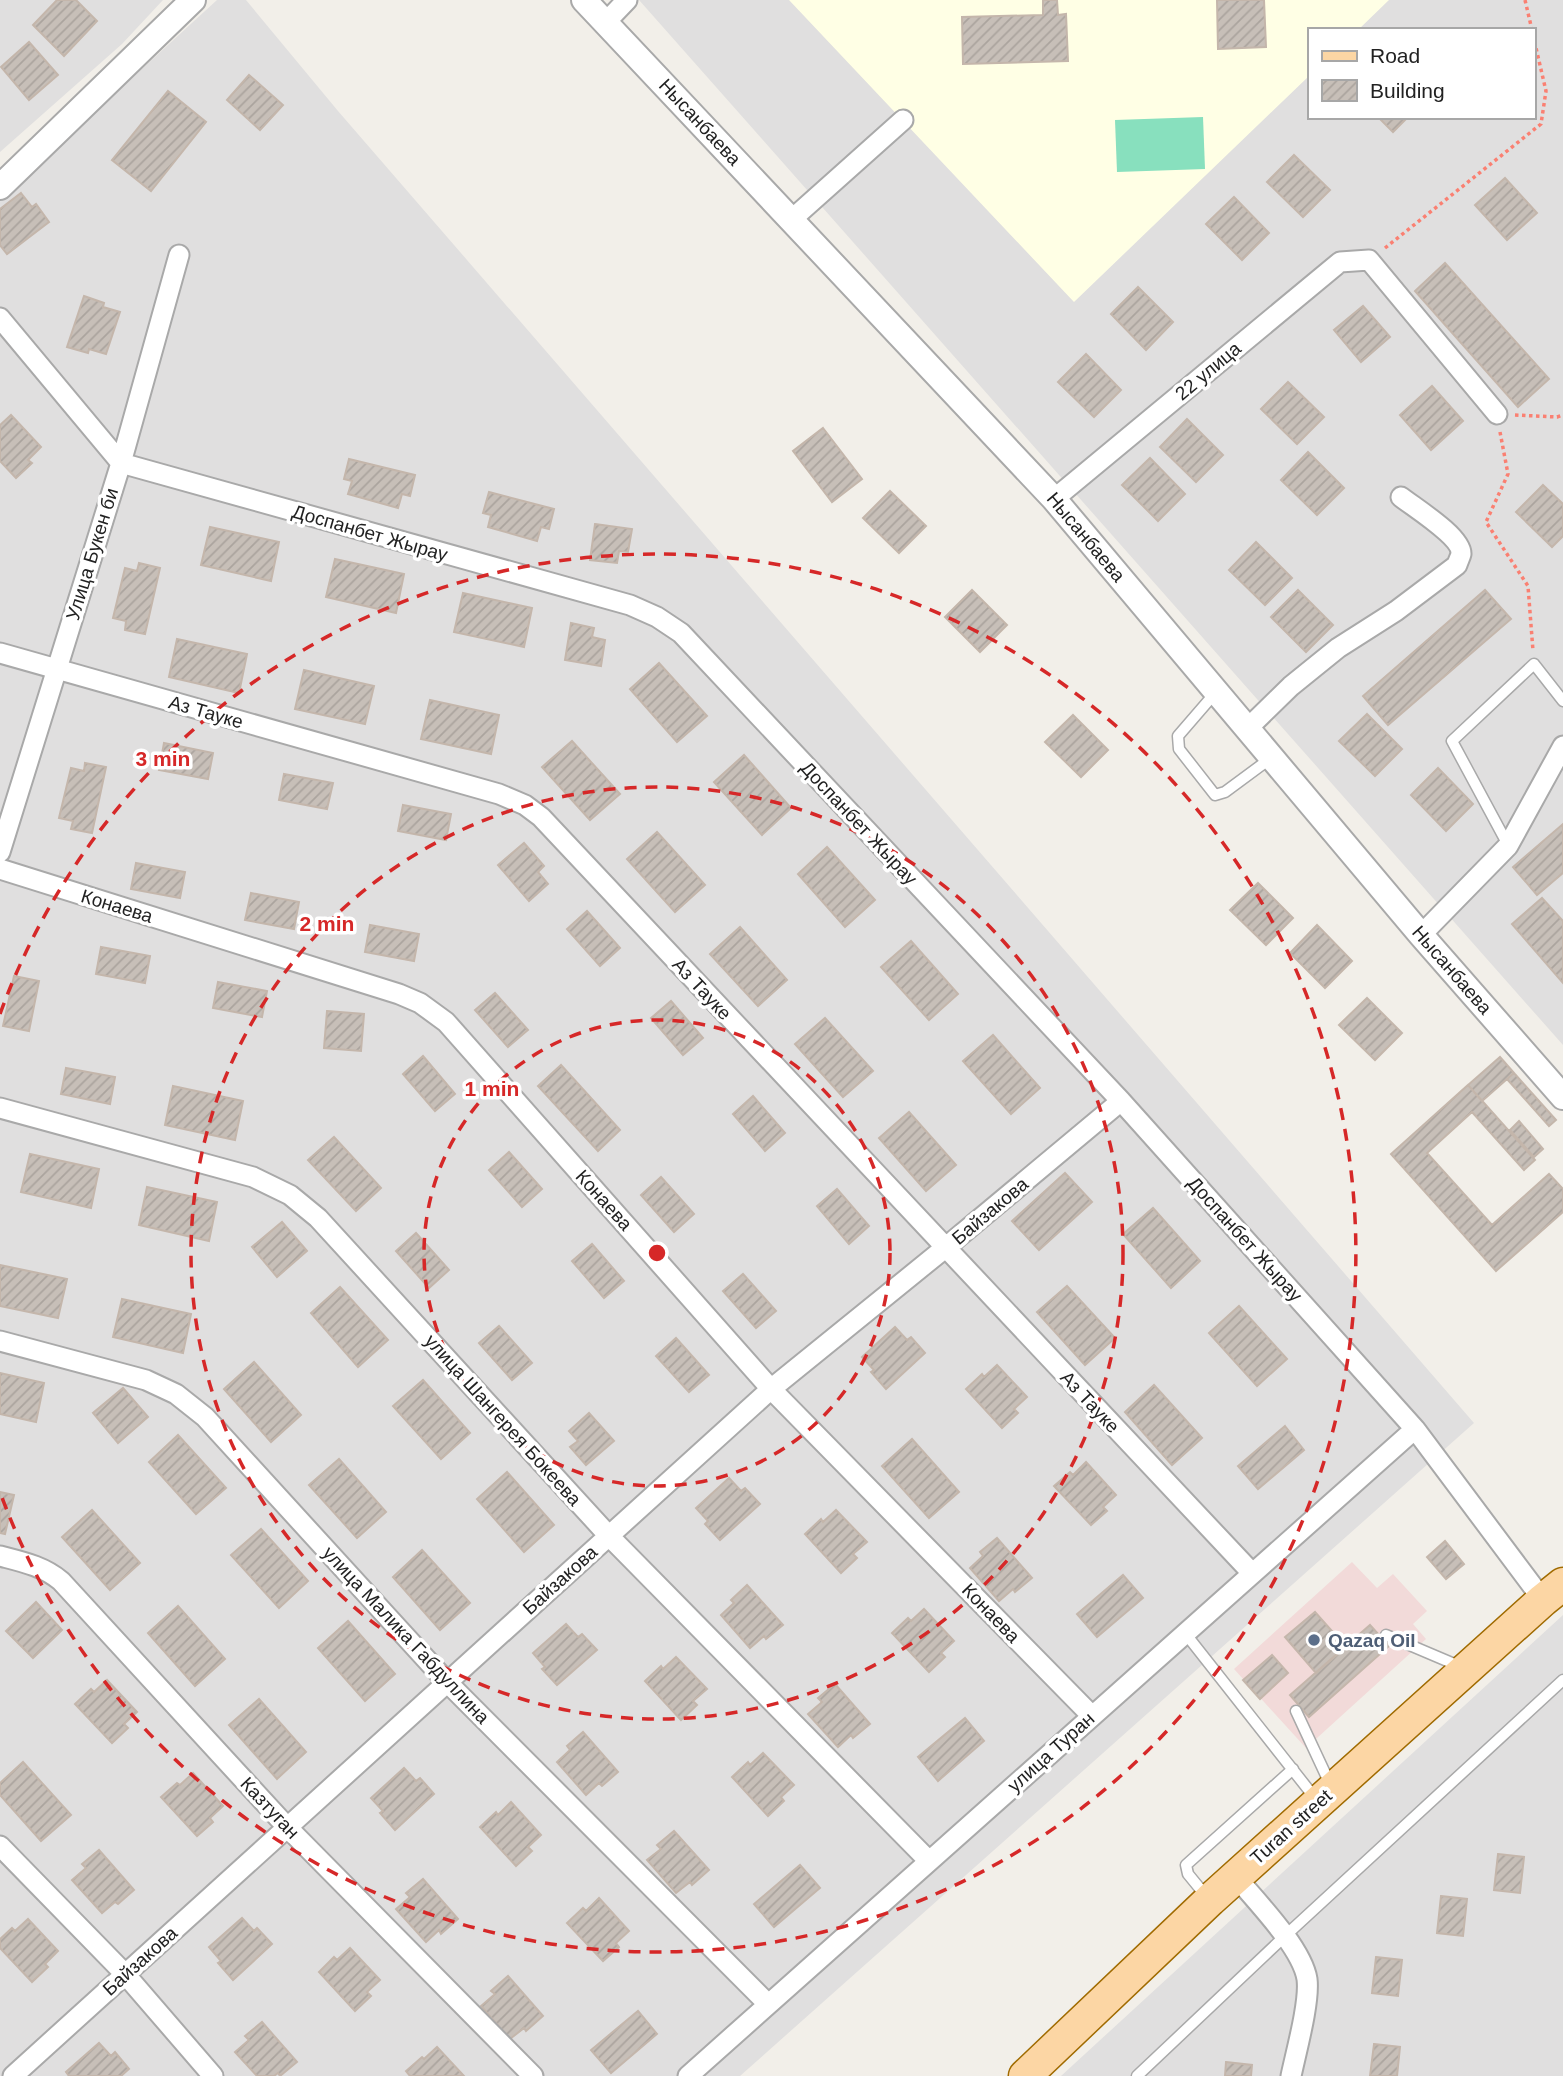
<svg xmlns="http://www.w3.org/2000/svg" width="1563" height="2076" viewBox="0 0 1563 2076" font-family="Arial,sans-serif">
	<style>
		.residential { fill: #e0dfdf; fill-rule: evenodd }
		.commercial { fill: #f2dad9 }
		.education { fill: #ffffe5 }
		.pitch { fill: #88e0be }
		.building { fill: url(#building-hatch); stroke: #c4b6ab; stroke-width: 2 }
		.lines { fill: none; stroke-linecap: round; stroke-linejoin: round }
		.service-casing { stroke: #a9a9a9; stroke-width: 13 }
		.minor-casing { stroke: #a9a9a9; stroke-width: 23 }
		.tertiary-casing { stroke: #a9a9a9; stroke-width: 28 }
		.primary-casing { stroke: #a06b00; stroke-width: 35 }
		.path { stroke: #fa8072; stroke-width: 3.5; stroke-dasharray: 3.5 3.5; stroke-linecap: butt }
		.service { stroke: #fff; stroke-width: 10 }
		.minor { stroke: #fff; stroke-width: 19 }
		.tertiary { stroke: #fff; stroke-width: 24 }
		.primary { stroke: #fcd6a4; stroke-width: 32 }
		.ring { fill: none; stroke: #d62828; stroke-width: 3.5; stroke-dasharray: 12 9 }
		.service-dot { fill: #5c6f8a; stroke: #fff; stroke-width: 2.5 }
		.labels { text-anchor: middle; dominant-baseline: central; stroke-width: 7; stroke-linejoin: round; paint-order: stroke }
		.street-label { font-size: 19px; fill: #222; stroke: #fff }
		.service-label { font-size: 19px; font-weight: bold; fill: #4e5e75; stroke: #fff; text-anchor: start }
		.centre { fill: #d62828; stroke: #fff; stroke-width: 3.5 }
		.ring-label { font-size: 21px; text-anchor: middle; font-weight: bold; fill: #d62828; stroke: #fff; stroke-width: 7; stroke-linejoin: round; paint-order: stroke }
	</style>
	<defs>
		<pattern id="building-hatch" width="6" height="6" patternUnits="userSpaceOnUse" patternTransform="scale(1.75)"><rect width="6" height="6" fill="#c7bfb8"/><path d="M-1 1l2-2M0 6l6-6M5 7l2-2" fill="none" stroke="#aba49e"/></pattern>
	</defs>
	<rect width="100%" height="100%" fill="#f2efe9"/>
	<!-- residential -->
	<path class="residential" d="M0 0H163L122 44 0 152Z
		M217 0H246L338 111 1474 1423 740 2076H0V199Z
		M639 0H1563V1045ZM1309 30H1533V117H1309Z
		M1563 1615V2076H1061Z"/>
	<!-- commercial -->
	<path class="commercial" d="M1352 1562 1377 1588 1393 1574 1427 1611 1413 1624 1426 1639 1306 1748 1234 1669Z"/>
	<!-- education -->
	<path class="education" d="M789 0H1389L1358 30H1309V76L1074 302Z"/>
	<!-- pitch -->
	<path class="pitch" d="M1203 117 1205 169 1117 172 1115 120Z"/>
	<!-- building -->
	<path class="building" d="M57 0H76L97 21 64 56 33 25Z
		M1043 0H1057L1058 15 1066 14 1068 61 963 64 962 17 1043 15Z
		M1217 0H1264L1266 47 1218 49Z
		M29 42 58 75 29 100 1 67Z
		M249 75 283 105 260 130 227 100Z
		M168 91 206 122 151 191 112 160Z
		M1378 117H1408L1393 132Z
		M1294 155 1330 190 1303 217 1267 182Z
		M1505 178 1537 213 1507 240 1475 205Z
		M21 193 32 207 36 204 49 222 7 254 0 245V209Z
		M1234 197 1269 233 1242 260 1206 224Z
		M1445 263 1549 379 1518 407 1415 291Z
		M1138 287 1173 322 1146 350 1111 314Z
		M84 296 104 303 103 307 120 312 106 354 89 349 88 353 67 347Z
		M1363 306 1390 337 1361 362 1334 330Z
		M1086 354 1121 390 1094 417 1058 382Z
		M1288 382 1324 417 1297 444 1261 409Z
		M1432 386 1463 421 1431 450 1400 415Z
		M11 415 41 447 28 460 32 463 16 478 0 461V425Z
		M1187 419 1223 455 1196 482 1160 447Z
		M823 428 862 479 832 502 793 451Z
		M1308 452 1344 488 1317 515 1281 480Z
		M1150 458 1185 494 1158 521 1122 485Z
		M349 459 415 475 410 496 402 494 398 508 348 494 352 481 344 479Z
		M1543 485 1563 504V536L1552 547 1516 512Z
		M890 491 926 526 899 553 863 518Z
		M489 492 554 509 549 529 541 527 537 541 488 527 491 515 483 513Z
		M595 524 632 529 628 552 619 551 617 563 590 560Z
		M210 527 279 542 271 581 201 565Z
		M1256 542 1292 578 1265 605 1229 570Z
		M335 559 404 574 396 613 326 597Z
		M139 563 160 568 145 634 125 630 126 621 113 618 125 568 137 571Z
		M972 590 1007 625 980 652 945 617Z
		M1298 590 1333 625 1306 652 1271 617Z
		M1485 590 1511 619 1388 725 1363 696Z
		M463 593 532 608 524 647 454 632Z
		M571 623 594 628 592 637 605 640 601 666 565 660Z
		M177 639 247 654 239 693 169 677Z
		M659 663 707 716 677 742 630 689Z
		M304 670 374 686 365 724 295 709Z
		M430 700 499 715 491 754 421 739Z
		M1367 714 1402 749 1375 776 1339 741Z
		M1073 715 1108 750 1081 777 1045 742Z
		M572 741 620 794 590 820 542 767Z
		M164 743 213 753 208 779 159 770Z
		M744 755 791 808 762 835 714 782Z
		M85 763 106 767 92 833 71 829 73 821 59 818 71 768 84 771Z
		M1438 768 1473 804 1446 831 1411 795Z
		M284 774 333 783 327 809 279 800Z
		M403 805 451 814 446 840 398 831Z
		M1563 824V873L1537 895 1513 867Z
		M657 832 705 885 675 912 627 859Z
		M524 843 544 866 538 872 548 884 529 901 498 865Z
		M827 847 875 900 845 927 798 874Z
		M136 863 185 872 180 898 131 889Z
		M1258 883 1293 918 1266 945 1230 910Z
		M251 893 299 902 294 929 245 920Z
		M1542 898 1563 921V983L1512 924Z
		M587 911 620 948 600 966 567 929Z
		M370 925 419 934 414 961 365 952Z
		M1317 925 1352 961 1325 988 1290 953Z
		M740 927 787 980 758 1006 710 954Z
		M911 941 958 994 929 1020 881 967Z
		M101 947 150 956 145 983 96 974Z
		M14 976 39 981 29 1031 3 1026Z
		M218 982 267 991 262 1017 213 1008Z
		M495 993 528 1030 508 1047 475 1010Z
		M1367 998 1402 1033 1375 1060 1339 1025Z
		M671 1001 703 1038 683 1055 651 1018Z
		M327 1011 364 1014 361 1051 324 1048Z
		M825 1018 873 1071 843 1097 795 1044Z
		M993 1035 1040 1088 1011 1114 963 1061Z
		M423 1056 455 1094 435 1111 403 1074Z
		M1500 1057 1514 1073 1482 1101 1468 1085Z
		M561 1065 620 1130 598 1151 538 1086Z
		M66 1068 115 1077 110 1104 61 1094Z
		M1514 1073 1556 1120 1549 1126 1507 1079Z
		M1468 1085 1535 1160 1524 1170 1472 1112 1427 1153 1492 1225 1549 1174 1563 1189V1212L1496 1271 1391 1154Z
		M173 1086 243 1101 235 1140 165 1125Z
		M753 1096 785 1133 765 1151 733 1114Z
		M909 1112 956 1165 926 1191 879 1138Z
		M1519 1121 1543 1149 1534 1157 1510 1130Z
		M334 1137 381 1188 356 1211 308 1160Z
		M509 1152 542 1189 522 1207 489 1170Z
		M30 1154 99 1169 91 1208 21 1192Z
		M1065 1173 1092 1202 1039 1250 1012 1221Z
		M661 1177 694 1214 674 1232 641 1195Z
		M147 1187 217 1202 209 1241 139 1225Z
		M837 1189 869 1226 849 1244 817 1206Z
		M1153 1208 1200 1261 1171 1288 1123 1234Z
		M282 1222 307 1251 277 1277 252 1247Z
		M416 1233 449 1270 429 1288 396 1251Z
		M592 1244 624 1281 604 1298 572 1261Z
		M0 1265 67 1279 58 1318 0 1306Z
		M743 1274 776 1311 756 1328 723 1291Z
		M1067 1286 1115 1338 1085 1365 1037 1312Z
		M340 1287 388 1340 358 1367 311 1313Z
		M122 1299 191 1314 183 1353 113 1337Z
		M1239 1306 1287 1359 1257 1386 1209 1333Z
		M499 1326 532 1363 512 1380 479 1343Z
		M895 1327 907 1340 911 1337 925 1353 886 1389 871 1372 874 1370 862 1357Z
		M676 1338 709 1375 689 1392 656 1356Z
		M254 1362 301 1415 271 1442 224 1389Z
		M997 1365 1027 1397 1014 1409 1018 1413 1002 1428 966 1389 982 1374 984 1377Z
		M0 1373 44 1383 36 1422 0 1414Z
		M423 1380 470 1433 441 1459 393 1406Z
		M1154 1385 1202 1438 1172 1465 1125 1412Z
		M123 1388 148 1417 118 1443 93 1413Z
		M589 1413 614 1441 586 1465 570 1447 578 1441 569 1431Z
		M1285 1426 1304 1450 1258 1489 1238 1466Z
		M178 1435 226 1488 196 1514 149 1462Z
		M912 1439 959 1492 929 1518 882 1466Z
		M339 1459 386 1512 357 1538 309 1485Z
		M1086 1462 1116 1495 1103 1507 1107 1511 1091 1525 1054 1486 1070 1472 1073 1475Z
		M507 1472 554 1525 524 1552 477 1499Z
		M729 1478 741 1491 745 1488 760 1504 720 1540 705 1524 708 1521 696 1508Z
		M0 1492 14 1495 5 1534 0 1533Z
		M92 1510 140 1563 110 1590 62 1537Z
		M836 1510 867 1542 853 1554 857 1558 841 1573 805 1534 821 1519 823 1522Z
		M261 1529 308 1581 279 1608 231 1555Z
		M997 1538 1032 1578 1015 1592 1013 1589 999 1601 970 1568 983 1556 980 1552Z
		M1445 1541 1464 1564 1446 1579 1427 1557Z
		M422 1550 470 1603 440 1630 393 1577Z
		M1123 1575 1143 1598 1097 1637 1077 1614Z
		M747 1585 783 1625 766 1639 764 1636 750 1648 721 1615 734 1603 731 1600Z
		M36 1602 62 1630 33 1658 6 1631Z
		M178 1606 225 1659 195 1686 148 1633Z
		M924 1609 954 1641 941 1653 945 1657 929 1672 892 1633 908 1618 911 1621Z
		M1315 1612 1346 1647 1316 1673 1285 1637Z
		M348 1621 395 1674 365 1701 318 1648Z
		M566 1624 578 1637 582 1634 597 1650 557 1685 542 1669 545 1667 533 1653Z
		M1370 1625 1389 1646 1309 1717 1290 1695Z
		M1272 1655 1288 1673 1260 1699 1243 1680Z
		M676 1657 707 1689 693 1701 697 1705 681 1720 645 1681 661 1666 663 1669Z
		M107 1680 137 1712 124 1724 128 1728 112 1743 75 1704 91 1689 94 1692Z
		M835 1684 870 1724 853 1738 851 1735 838 1747 808 1714 822 1702 818 1698Z
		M259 1699 306 1752 277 1779 229 1725Z
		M965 1718 984 1741 938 1781 918 1757Z
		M583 1732 618 1772 602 1786 599 1783 586 1795 557 1762 570 1750 567 1746Z
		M763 1753 794 1785 781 1797 784 1801 768 1816 732 1777 748 1762 750 1765Z
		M23 1762 71 1815 41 1841 0 1795V1783Z
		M404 1768 416 1781 420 1778 434 1794 395 1830 380 1813 383 1811 371 1798Z
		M193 1773 223 1806 210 1818 213 1822 197 1836 161 1797 177 1783 180 1785Z
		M511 1802 541 1835 528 1847 532 1851 516 1866 480 1827 496 1812 498 1815Z
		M674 1831 709 1870 692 1885 690 1882 676 1893 647 1860 661 1849 657 1845Z
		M99 1850 134 1890 118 1904 115 1902 102 1913 72 1880 86 1868 82 1864Z
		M1498 1854 1524 1857 1520 1893 1494 1890Z
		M800 1865 820 1888 774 1927 754 1904Z
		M423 1879 458 1919 441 1934 439 1930 426 1942 396 1909 410 1897 406 1893Z
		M1441 1896 1467 1899 1463 1936 1437 1933Z
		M599 1898 629 1931 616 1943 619 1947 603 1961 567 1923 583 1908 586 1911Z
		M242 1918 254 1931 257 1928 272 1944 233 1980 218 1963 221 1961 209 1947Z
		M28 1919 58 1951 45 1964 48 1967 32 1982 0 1948V1939L12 1928 15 1931Z
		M350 1948 380 1980 367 1992 371 1996 355 2011 319 1972 334 1957 337 1960Z
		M1376 1957 1402 1960 1398 1996 1372 1993Z
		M508 1976 543 2016 526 2031 524 2028 510 2039 481 2006 495 1994 491 1991Z
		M638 2011 657 2034 611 2073 591 2050Z
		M262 2022 297 2062 280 2076 278 2073 274 2076H257L235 2052 249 2040 245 2036Z
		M99 2043 111 2056 115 2052 129 2069 121 2076H69L66 2072Z
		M1374 2044 1400 2047 1397 2076H1370Z
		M437 2047 464 2076H410L406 2071 422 2057 424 2059Z
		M1226 2062 1252 2065 1251 2076H1225Z"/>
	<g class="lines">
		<!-- service casing -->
		<g class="service-casing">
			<path id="service" d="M1216 692 1178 736 1179 749 1215 795 1225 792 1271 758
				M1508 845 1452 741 1534 664 1563 701
				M1185 1633 1315 1798
				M1386 1635 1459 1666
				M1296 1711 1331 1786
				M1206 1896 1188 1874 1186 1865 1293 1769
				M1137 2076 1285 1936 1563 1680"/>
		</g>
		<!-- minor casing -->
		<g class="minor-casing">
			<path id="minor" d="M605 23 627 0
				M791 220 903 120
				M0 318 121 463 630 605 657 617 681 633 1121 1101 1415 1429 1543 1600
				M1054 499 1340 262 1369 260 1497 414
				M0 653 499 794 525 805 541 817 1252 1573
				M1247 729 1291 686 1338 648 1396 611 1457 565C1458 561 1460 558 1461 554 1462 537 1415 508 1401 497
				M0 852 121 463 179 255
				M0 869 399 994 420 1003 446 1022 771 1389 1092 1716
				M1421 935 1508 846 1563 746
				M0 1108 253 1177 290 1195 318 1218 609 1536 929 1861
				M0 1341 146 1380 176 1394 205 1417 447 1682 768 2004
				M0 1556C23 1562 43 1566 61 1581L287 1827 533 2076
				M0 1846 125 1974 213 2076
				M1236 1877C1257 1902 1302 1948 1307 1979 1310 2002 1296 2052 1291 2076
				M13 2076 771 1389 945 1248 1121 1101
				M688 2076 1415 1429"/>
		</g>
		<!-- tertiary casing -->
		<g class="tertiary-casing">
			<path id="tertiary" d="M584 0 1054 499 1421 935 1563 1097
				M0 187 193 0"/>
		</g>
		<!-- primary casing -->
		<g class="primary-casing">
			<path id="primary" d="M1025 2076 1210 1900 1543 1600 1563 1584"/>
		</g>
		<!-- path -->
		<path class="path" d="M1525 0 1532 30
			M1385 248 1541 124 1546 91 1533 35
			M1515 415 1557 417 1563 415
			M1500 432 1508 474 1486 522 1528 586 1533 651"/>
		<!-- service -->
		<use href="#service" class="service"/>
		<!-- minor -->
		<use href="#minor" class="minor"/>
		<!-- tertiary -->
		<use href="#tertiary" class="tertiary"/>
		<!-- primary -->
		<use href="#primary" class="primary"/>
	</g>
	<!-- distance rings -->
	<g class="ring">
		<circle cx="657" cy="1253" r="233"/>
		<circle cx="657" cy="1253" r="466"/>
		<path d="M0 1014A699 699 0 1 1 0 1492"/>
	</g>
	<!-- markers -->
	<circle class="service-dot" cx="1314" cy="1640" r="7"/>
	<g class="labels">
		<!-- street labels -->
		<g class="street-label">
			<text transform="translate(700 122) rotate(47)">Нысанбаева</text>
			<text transform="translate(1208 371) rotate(-40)">22 улица</text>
			<text transform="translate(370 533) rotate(16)">Доспанбет Жырау</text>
			<text transform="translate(1086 537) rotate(50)">Нысанбаева</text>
			<text transform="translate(92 554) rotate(-73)">Улица Букен би</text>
			<text transform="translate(206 712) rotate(16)">Аз Тауке</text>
			<text transform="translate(859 823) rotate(47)">Доспанбет Жырау</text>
			<text transform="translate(117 906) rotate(17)">Конаева</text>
			<text transform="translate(1452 970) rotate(49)">Нысанбаева</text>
			<text transform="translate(702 989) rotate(47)">Аз Тауке</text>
			<text transform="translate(604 1200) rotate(48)">Конаева</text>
			<text transform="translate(990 1211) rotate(-40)">Байзакова</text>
			<text transform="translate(1245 1239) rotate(48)">Доспанбет Жырау</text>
			<text transform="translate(1090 1402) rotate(47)">Аз Тауке</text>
			<text transform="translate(503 1420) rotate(48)">улица Шангерея Бокеева</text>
			<text transform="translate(560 1580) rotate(-42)">Байзакова</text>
			<text transform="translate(991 1613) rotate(46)">Конаева</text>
			<text transform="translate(406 1635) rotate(47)">улица Малика Габдуллина</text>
			<text transform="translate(1051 1752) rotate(-42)">улица Туран</text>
			<text transform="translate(270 1808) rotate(47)">Казтуган</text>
			<text transform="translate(1291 1827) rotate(-42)">Turan street</text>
			<text transform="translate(140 1961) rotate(-42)">Байзакова</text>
		</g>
		<!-- service labels -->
		<g class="service-label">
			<text x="1328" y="1640">Qazaq Oil</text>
		</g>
	</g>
	<circle cx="657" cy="1253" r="10" class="centre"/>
	<g class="ring-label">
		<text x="163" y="766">3 min</text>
		<text x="327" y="931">2 min</text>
		<text x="492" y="1096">1 min</text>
	</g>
	<!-- legend -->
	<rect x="1308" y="28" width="228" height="91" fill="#ffffff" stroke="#a7a7a7" stroke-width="2"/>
	<rect x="1322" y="51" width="35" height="10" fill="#fcd6a4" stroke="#a7a7a7" stroke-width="2"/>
	<text x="1370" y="63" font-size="21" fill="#222222">Road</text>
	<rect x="1322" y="80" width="35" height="21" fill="url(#building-hatch)" stroke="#a7a7a7" stroke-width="2"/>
	<text x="1370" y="98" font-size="21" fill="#222222">Building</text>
</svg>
